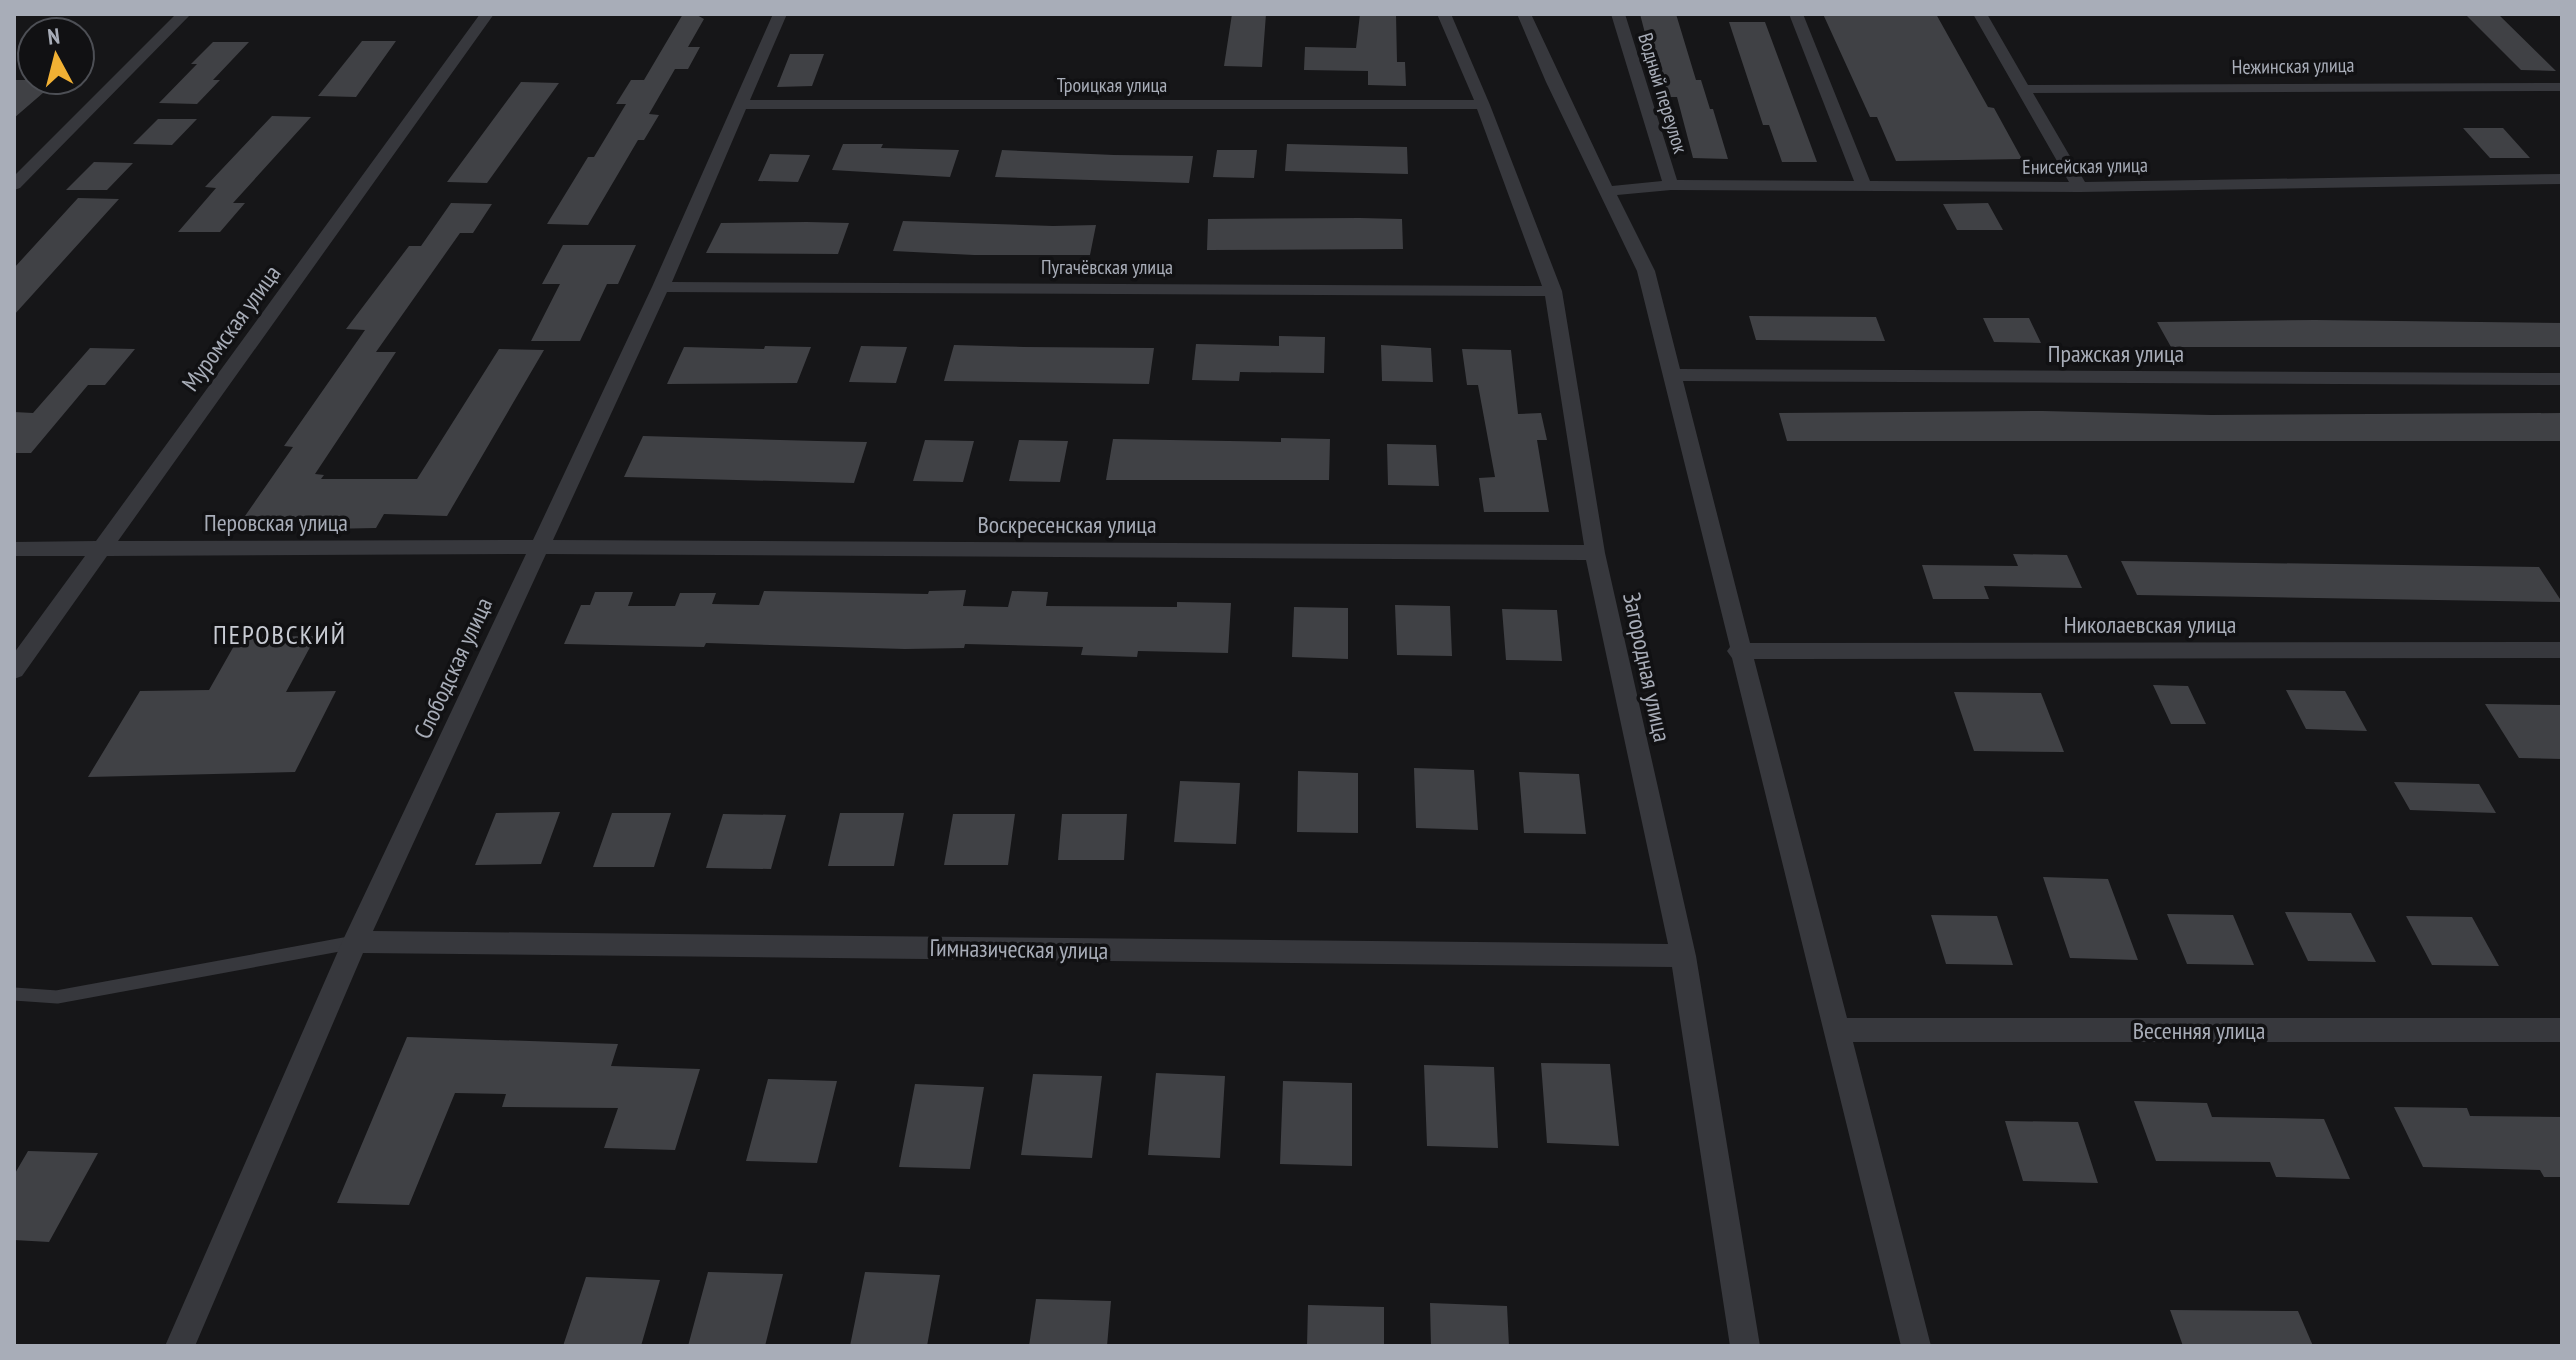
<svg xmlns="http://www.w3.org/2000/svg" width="2576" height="1360" viewBox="0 0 2576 1360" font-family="'PT Sans Narrow',sans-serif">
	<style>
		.building { fill: #404145 }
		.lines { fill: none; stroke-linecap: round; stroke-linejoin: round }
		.service { stroke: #37383d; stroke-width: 13 }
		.minor { fill: #37383d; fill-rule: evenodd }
		.labels { text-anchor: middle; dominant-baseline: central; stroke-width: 7; stroke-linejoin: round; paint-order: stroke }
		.far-street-label { font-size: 20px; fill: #a8adb8; stroke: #111113 }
		.street-label { font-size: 24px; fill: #a8adb8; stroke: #111113 }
		.neighbourhood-label { font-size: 26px; letter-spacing: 2px; fill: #c9ccd4; stroke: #111113 }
	</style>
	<rect width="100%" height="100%" fill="#161618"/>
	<!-- building -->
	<path class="building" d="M683 14H695L704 19 688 47H700L688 69H675L649 114 659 115 644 140H638L588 225 547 224 588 157H594L626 104H616L631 80H644Z
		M1232 14H1266L1262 67 1224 66Z
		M1360 14H1396L1397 62H1405L1406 86 1368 85V71L1304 70 1305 47 1356 48Z
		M1640 14H1676L1696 80H1701L1710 109H1713L1728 159 1693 158 1677 97H1667L1658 64H1653Z
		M1823 14H1936L1988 107 1994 108 2022 159 1896 161 1877 117H1870Z
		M2465 14H2498L2556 71 2521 70Z
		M1729 22H1765L1817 162H1782L1769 125H1763Z
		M362 41H396L356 97 318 96Z
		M213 42H249L213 80H220L197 104 159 103 197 64H191Z
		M790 54H824L812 86 777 87Z
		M14 80H58L14 118Z
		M521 82 559 83 487 183 447 182Z
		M272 116 311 117 233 203H245L220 232H178L216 188 205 187Z
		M158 119H197L172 145 133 144Z
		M2463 128H2503L2530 158H2490Z
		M843 144H883L881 148 959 150 950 177 832 170Z
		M1287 144 1407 147 1408 174 1285 171Z
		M1002 150 1114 155 1193 156 1189 183 995 177Z
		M1217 150H1257L1254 178 1213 177Z
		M770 154 810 155 798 182 758 181Z
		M94 162 133 163 107 190H66Z
		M78 198 119 199 14 315V268Z
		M451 203 492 204 473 233H460L376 352H396L315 474 324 475 321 479H417L499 349 544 350 447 516 384 514 376 528 326 529 332 518 245 516 293 447 284 446 365 330 346 329 409 246H421Z
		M1988 203 2003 230H1957L1943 204Z
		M1360 218 1402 219 1403 249 1207 250 1208 219Z
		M903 221 1053 226 1096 225 1090 255H974L893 251Z
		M807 222 849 223 838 254 706 253 721 223Z
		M563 245H636L618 284H607L580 341H531L560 284H542Z
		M1749 316 1876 317 1885 341 1756 340Z
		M1983 318H2029L2041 343 1994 342Z
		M2315 320 2562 323V347H2171L2157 322Z
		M1279 336 1325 337 1324 373 1240 372 1239 381 1192 380 1196 344 1279 346Z
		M954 345 1024 347 1154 348 1149 384 944 381Z
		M1381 345 1431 348 1433 382 1382 381Z
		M765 346 811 347 797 383 667 384 684 347 764 349Z
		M861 346 907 347 896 383 849 382Z
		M90 348 135 349 105 385H88L31 453H14V412L33 413Z
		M1462 349 1511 350 1518 414 1541 413 1547 440H1537L1549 512H1484L1479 478 1495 477 1478 385H1467Z
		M2043 411 2211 415 2562 413V441H1787L1779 413Z
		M643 436 818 441 867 442 854 483 624 477Z
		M1281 438 1330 439 1329 480H1106L1113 439 1281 442Z
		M925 440 974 441 963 482 913 481Z
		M1019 440 1068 441 1060 482 1009 481Z
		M1387 444 1436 445 1439 486 1388 485Z
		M2013 554 2067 555 2082 588 1984 586 1989 599H1933L1922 565 2018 566Z
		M2121 561 2539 567 2562 602 2137 595Z
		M966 590 963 606 1008 607 1012 591 1048 592 1046 606 1177 607V602L1231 603 1228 653 1138 651 1137 657 1081 655 1083 647 965 644 964 648 905 649 706 643 704 647 564 644 581 605H590L595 592H633L628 606H675L680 593H716L712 604 759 605 764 591 928 594 929 591Z
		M1395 605 1450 606 1452 656 1397 655Z
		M1294 607 1348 608V659L1292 657Z
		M1502 609 1557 610 1562 661 1506 660Z
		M316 636 286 692 336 691 295 772 88 777 140 691 209 690 239 637Z
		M2153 685 2188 686 2206 724H2171Z
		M2286 690 2345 691 2367 731 2306 729Z
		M1954 692 2041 693 2064 752 1974 751Z
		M2485 704 2562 705V759L2519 758Z
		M1414 768 1474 770 1478 830 1416 828Z
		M1298 771 1358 773V833L1297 832Z
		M1519 772 1579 774 1586 834 1524 833Z
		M1180 781 1240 783 1236 844 1174 842Z
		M2394 782 2479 784 2496 813 2410 810Z
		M560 812 541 864 475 865 496 813Z
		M612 813H671L654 867H593Z
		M840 813H904L894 866H828Z
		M723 814 786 815 771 869 706 868Z
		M953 814H1015L1008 865H944Z
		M1062 814H1127L1124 860H1058Z
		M2043 877 2108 879 2138 960 2070 958Z
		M2285 912 2351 913 2376 962 2308 961Z
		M2167 914 2233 915 2254 965 2187 964Z
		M1931 915 1997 916 2013 965 1946 964Z
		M2406 916 2472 917 2499 966 2432 965Z
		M407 1037 618 1044 611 1066 700 1069 675 1150 604 1148 618 1108 502 1107 506 1094 455 1093 409 1205 337 1203Z
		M1541 1063 1610 1064 1619 1146 1547 1143Z
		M1424 1065 1494 1067 1498 1148 1427 1146Z
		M1156 1073 1225 1076 1220 1158 1148 1155Z
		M1033 1074 1102 1076 1092 1158 1021 1155Z
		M768 1079 837 1081 817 1163 746 1161Z
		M1283 1081 1352 1083V1166L1280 1164Z
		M915 1084 984 1087 970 1169 899 1167Z
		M2134 1101 2207 1103 2212 1117 2324 1119 2350 1179 2276 1177 2270 1162 2156 1161Z
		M2394 1107 2467 1108 2470 1116 2562 1117V1177H2544L2540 1170 2423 1167Z
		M2005 1121 2078 1122 2098 1183 2023 1181Z
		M28 1151 98 1153 49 1242 14 1240V1175Z
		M708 1272 783 1274 765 1346H688Z
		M865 1272 940 1275 927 1346H850Z
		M586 1277 660 1280 641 1346H563Z
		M1036 1299 1111 1301 1107 1346H1029Z
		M1430 1303 1507 1306 1509 1346H1431Z
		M1308 1305 1384 1307V1346H1307Z
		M2170 1310 2298 1311 2313 1346H2183Z"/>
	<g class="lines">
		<!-- service -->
		<path class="service" d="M14 994 57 997 355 942"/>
		<!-- minor -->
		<path class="minor" d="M176 14H191L20 188 14 190V176Z
			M480 14H494L118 541 533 540 652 287 773 14H787L750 100H1474L1437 14H1451L1490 105 1562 291 1605 553 1696 956 1760 1346H1730L1672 967 363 953 195 1346H165L342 942 526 554 107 556 22 676 14 679V653L85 556H14V542L96 541ZM746 109H1477L1542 286 672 282ZM667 292 1545 296 1584 545 553 540ZM546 554 1586 560 1668 944 373 931Z
			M1517 14H1531L1612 186 1662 181 1611 14H1625L1677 180 1854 181 1789 14H1803L1870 181 2069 182 1973 14H1987L2028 85 2562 83V91L2033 93 2085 182 2562 174V184L2080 192 1671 190 1617 195 1655 271 1680 369 2562 373V385L1683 381 1750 643 2562 642V658L1754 659 1847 1018H2562V1042H1853L1931 1346H1901L1732 658 1727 651 1730 647 1637 271 1546 82Z"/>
	</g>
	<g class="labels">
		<!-- far-street labels -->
		<g class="far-street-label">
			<text transform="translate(2293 66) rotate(-1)">Нежинская улица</text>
			<text x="1112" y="85">Троицкая улица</text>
			<text transform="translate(1663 93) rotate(73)">Водный переулок</text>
			<text transform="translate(2085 166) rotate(-1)">Енисейская улица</text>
			<text x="1107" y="267">Пугачёвская улица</text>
		</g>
		<!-- street labels -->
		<g class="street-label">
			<text transform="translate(231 328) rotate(-54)">Муромская улица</text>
			<text x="2116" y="353">Пражская улица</text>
			<text x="276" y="522">Перовская улица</text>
			<text x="1067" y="524">Воскресенская улица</text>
			<text x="2150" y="624">Николаевская улица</text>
			<text transform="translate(1647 667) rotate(78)">Загородная улица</text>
			<text transform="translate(453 668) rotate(-65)">Слободская улица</text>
			<text transform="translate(1019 949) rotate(1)">Гимназическая улица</text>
			<text x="2199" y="1030">Весенняя улица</text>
		</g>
		<!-- neighbourhood labels -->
		<g class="neighbourhood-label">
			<text x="280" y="634">ПЕРОВСКИЙ</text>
		</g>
	</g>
	<!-- border -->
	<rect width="2576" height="1360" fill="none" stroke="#a8adb8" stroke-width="32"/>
	<!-- north arrow -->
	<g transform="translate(56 56) rotate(353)"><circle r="38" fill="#111113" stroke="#4d4f55" stroke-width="2"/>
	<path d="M0-6L14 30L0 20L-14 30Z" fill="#f2b134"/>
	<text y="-12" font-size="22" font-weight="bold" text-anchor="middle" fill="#a8adb8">N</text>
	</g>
</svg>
